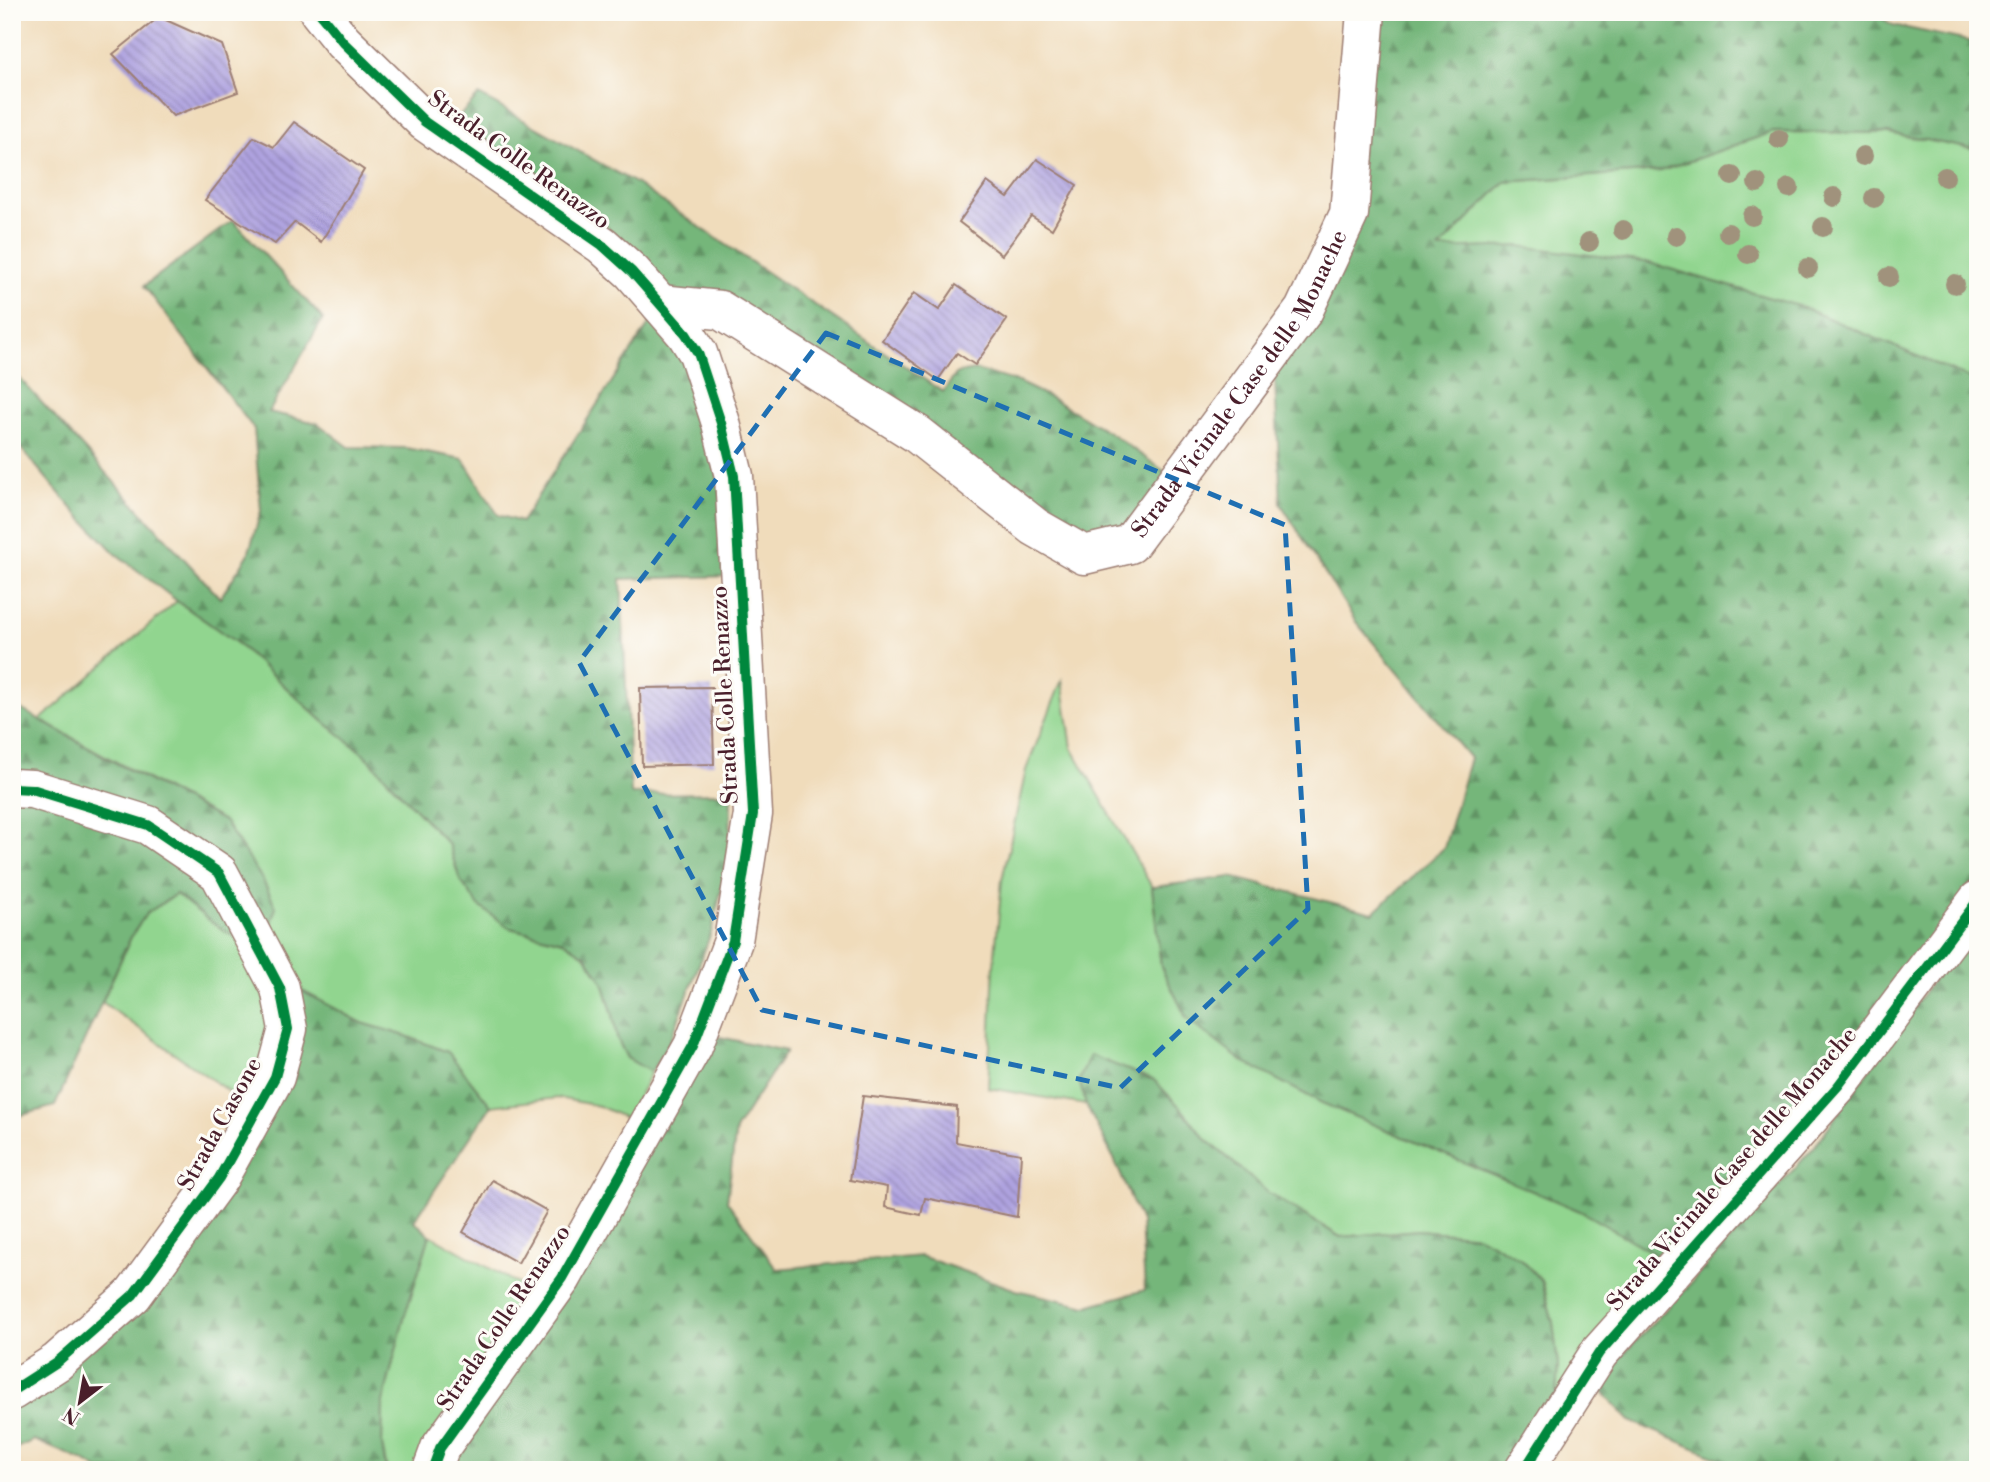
<svg xmlns="http://www.w3.org/2000/svg" width="1990" height="1482" viewBox="0 0 1990 1482" font-family="'Libre Bodoni',serif">
	<style>
		.green { fill: #91d58f; stroke: #6e7a5d; stroke-width: 2 }
		.forest { fill: url(#forest-firs); stroke: #5f6a52; stroke-width: 2 }
		.building { fill: url(#building-back-hatch) }
		.lines { fill: none; stroke-linecap: round; stroke-linejoin: round }
		.minor-casing { stroke: #9d7e73; stroke-width: 41 }
		.minor { stroke: #fff; stroke-width: 38 }
		.cycleway-casing { stroke: #fdfcf7; stroke-width: 15 }
		.cycleway { stroke: #00873e; stroke-width: 10 }
		.tree { fill: #a0927c }
		.marked { fill: none; stroke: #1f6fb2; stroke-width: 5; stroke-dasharray: 14 9; stroke-linejoin: round }
		.labels { text-anchor: middle; dominant-baseline: central; stroke-width: 6; stroke-linejoin: round; paint-order: stroke }
		.street-label { font-size: 23px; fill: #4a1f2b; stroke: #fdfcf7 }
	</style>
	<defs>
		<pattern id="forest-firs" width="22" height="20" patternUnits="userSpaceOnUse" patternTransform="scale(1.75)"><rect width="22" height="20" fill="#74b67a"/><path d="M5 1l3.5 6h-7zM16 11l3.5 6h-7z" fill="#619364"/></pattern>
		<pattern id="building-back-hatch" width="6" height="6" patternUnits="userSpaceOnUse" patternTransform="scale(1.75)"><rect width="6" height="6" fill="#afa3e0"/><path d="M-1 5l2 2M0 0l6 6M5-1l2 2" fill="none" stroke="#9084b6"/></pattern>
	</defs>
	<rect width="100%" height="100%" fill="#fdfcf7"/>
	<filter id="ink" filterUnits="userSpaceOnUse"><feTurbulence type="fractalNoise" baseFrequency=".0143" numOctaves="2"/><feDisplacementMap in="SourceGraphic" scale="14" xChannelSelector="R" yChannelSelector="G"/><feConvolveMatrix kernelMatrix="1 2 1 2 8 2 1 2 1" color-interpolation-filters="sRGB"/></filter>
	<filter id="wash" filterUnits="userSpaceOnUse"><feTurbulence type="fractalNoise" baseFrequency=".00686" numOctaves="4" result="noise"/><feDisplacementMap in="SourceGraphic" scale="28" xChannelSelector="R" yChannelSelector="G"/><feGaussianBlur stdDeviation="1.57" result="paint"/><feColorMatrix in="noise" values="0 0 0 0 0 0 0 0 0 0 0 0 0 0 0 0 0 1.4 0 .05"/><feComposite in="paint" operator="in"/></filter>
	<g filter="url(#wash)">
		<rect width="100%" height="100%" fill="#f0dcbb"/>
		<!-- green -->
		<path class="green" d="M1773 132 1889 133 1978 150V379H1971L1438 250 1505 182 1661 171Z
			M177 601 237 643 324 722 364 754 449 845 460 880 510 928 564 941 586 956 603 982 613 1015 617 1038 627 1058 651 1072 627 1119 599 1106 558 1098 491 1106 448 1052 406 1036 362 1023 300 990 270 925 276 907 262 879 224 821 40 720Z
			M1062 680 1072 748 1152 887 1161 967 1662 1258 1556 1396 1558 1365 1553 1323 1543 1283 1522 1260 1479 1236 1419 1230 1341 1237 1267 1192 1206 1139 1179 1106 1091 1055 1079 1080 1086 1105 988 1088 994 965 1002 880 1026 770Z
			M176 894 210 921 237 939 245 936 275 1031 242 1101 102 1002 131 937 145 914Z
			M430 1235 527 1289 417 1470H387L382 1445 383 1402 404 1318Z"/>
		<!-- forest -->
		<path class="forest" d="M1381 12H1872L1893 25 1978 43V150L1889 133 1773 132 1661 171 1505 182 1439 249 1519 246 1646 262 1802 307 1971 379H1978V887L1836 1068 1662 1258 1580 1211 1322 1103 1243 1062 1187 1019 1161 967 1152 887 1231 877 1373 913 1444 848 1470 758 1356 622 1281 504 1274 362 1306 321Z
			M479 95 635 183 943 392 957 373 976 370 1018 382 1049 397 1112 434 1171 476 1126 541 1088 553 672 295 450 129 457 119Z
			M233 220 323 319 269 412 317 423 349 447 406 448 463 459 498 515 521 522 655 315 703 389 735 576 621 579 631 794 731 793 730 854 711 933 671 1039 651 1072 627 1058 617 1038 613 1015 603 982 586 956 563 941 510 928 479 906 460 880 449 845 364 754 324 722 237 643 177 601 115 553 71 507 12 438V370L220 598 248 555 261 511 254 429 144 286Z
			M12 704 107 758 224 821 262 879 276 907 270 925 238 939 210 921 176 894 146 914 131 937 55 1106 12 1118Z
			M1978 917V1470H1752L1728 1462 1630 1421 1595 1384 1689 1285 1814 1147Z
			M300 990 362 1023 406 1036 448 1052 491 1106 414 1221 430 1235 404 1318 383 1402 382 1445 386 1470H99L84 1461 34 1440 12 1450V1403L136 1312Z
			M715 1036 786 1051 736 1129 727 1201 777 1269 921 1256 1016 1290 1087 1306 1145 1290 1141 1222 1114 1159 1086 1105 1079 1080 1090 1055 1154 1080 1179 1106 1206 1139 1267 1192 1340 1237 1419 1230 1479 1236 1522 1260 1542 1282 1553 1323 1558 1365 1556 1396 1514 1470H438Z"/>
		<g id="blocks">
			<!-- building -->
			<path class="building" d="M159 17 222 45 238 92 173 116 113 54Z
				M294 122 364 170 321 242 295 222 275 244 205 200 254 137 274 147Z
				M1037 159 1077 185 1052 229 1031 216 1002 255 959 222 987 182 1008 197Z
				M956 285 1007 320 975 365 957 353 938 380 882 340 914 293 939 310Z
				M712 687 714 764 642 766 640 688Z
				M863 1096 957 1107 956 1142 1021 1154 1017 1217 925 1198 921 1215 885 1207 887 1187 850 1180Z
				M492 1180 547 1211 518 1263 463 1232Z"/>
		</g>
	</g>
	<g filter="url(#ink)">
		<use href="#blocks" fill-opacity="0" stroke="#9d7e73" stroke-width="2"/>
		<g class="lines">
			<!-- minor casing -->
			<g class="minor-casing">
				<g id="minor">
					<path d="M319 12 343 42 425 122 602 245 632 272 660 304 686 334 698 353 721 423 734 476 753 814 733 941 693 1046 562 1278 440 1448 432 1470"/>
					<path id="s1" d="M660 304 720 310 917 434 1035 527 1084 555 1130 544 1304 310 1349 214 1366 12"/>
					<path d="M12 788 32 789 148 825 219 873 280 988 288 1029 275 1077 219 1178 133 1295 57 1362 12 1391"/>
					<path d="M1524 1470 1599 1353 1838 1086 1978 900"/>
				</g>
			</g>
			<!-- minor -->
			<use href="#minor" class="minor"/>
			<!-- cycleway casing -->
			<g class="cycleway-casing">
				<path id="cycleway" d="M319 12 343 42 425 122 602 245 632 272 660 304 686 334 698 353 721 423 734 476 753 814 733 941 693 1046 562 1278 440 1448 432 1470
					M12 788 32 789 148 825 219 873 280 988 288 1029 275 1077 219 1178 133 1295 57 1362 12 1391
					M1524 1470 1599 1353 1838 1086 1978 900"/>
			</g>
			<!-- cycleway -->
			<use href="#cycleway" class="cycleway"/>
		</g>
		<!-- trees -->
		<g class="tree">
			<circle cx="1779" cy="139" r="10"/>
			<circle cx="1863" cy="156" r="10"/>
			<circle cx="1732" cy="176" r="10"/>
			<circle cx="1945" cy="177" r="10"/>
			<circle cx="1757" cy="183" r="10"/>
			<circle cx="1789" cy="188" r="10"/>
			<circle cx="1834" cy="197" r="10"/>
			<circle cx="1874" cy="198" r="10"/>
			<circle cx="1752" cy="216" r="10"/>
			<circle cx="1823" cy="227" r="10"/>
			<circle cx="1623" cy="230" r="10"/>
			<circle cx="1728" cy="233" r="10"/>
			<circle cx="1676" cy="236" r="10"/>
			<circle cx="1589" cy="242" r="10"/>
			<circle cx="1748" cy="254" r="10"/>
			<circle cx="1808" cy="268" r="10"/>
			<circle cx="1889" cy="277" r="10"/>
			<circle cx="1955" cy="284" r="10"/>
		</g>
	</g>
	<!-- marked area -->
	<path class="marked" d="M826 333 1285 525 1308 909 1120 1088 762 1010 579 662Z"/>
	<g class="labels">
		<!-- street labels -->
		<g class="street-label">
			<text transform="translate(519 160) rotate(36)">Strada Colle Renazzo</text>
			<text stroke="none"><textPath href="#s1" startOffset="742">Strada Vicinale Case delle Monache</textPath></text>
			<text transform="translate(725 695) rotate(-93)">Strada Colle Renazzo</text>
			<text transform="translate(220 1124) rotate(-61)">Strada Casone</text>
			<text transform="translate(1732 1169) rotate(-49)">Strada Vicinale Case delle Monache</text>
			<text transform="translate(504 1318) rotate(-56)">Strada Colle Renazzo</text>
		</g>
	</g>
	<!-- margin -->
	<rect width="1990" height="1482" fill="none" stroke="#fdfcf7" stroke-width="42"/>
	<!-- north arrow -->
	<g transform="translate(80 1402) rotate(211)" stroke="#fdfcf7" stroke-width="5" paint-order="stroke">
	<path d="M0-5L12 26L0 18L-12 26Z" fill="#4a1f2b"/>
	<text y="-10" font-size="19" font-weight="bold" text-anchor="middle" fill="#4a1f2b">N</text>
	</g>
</svg>
